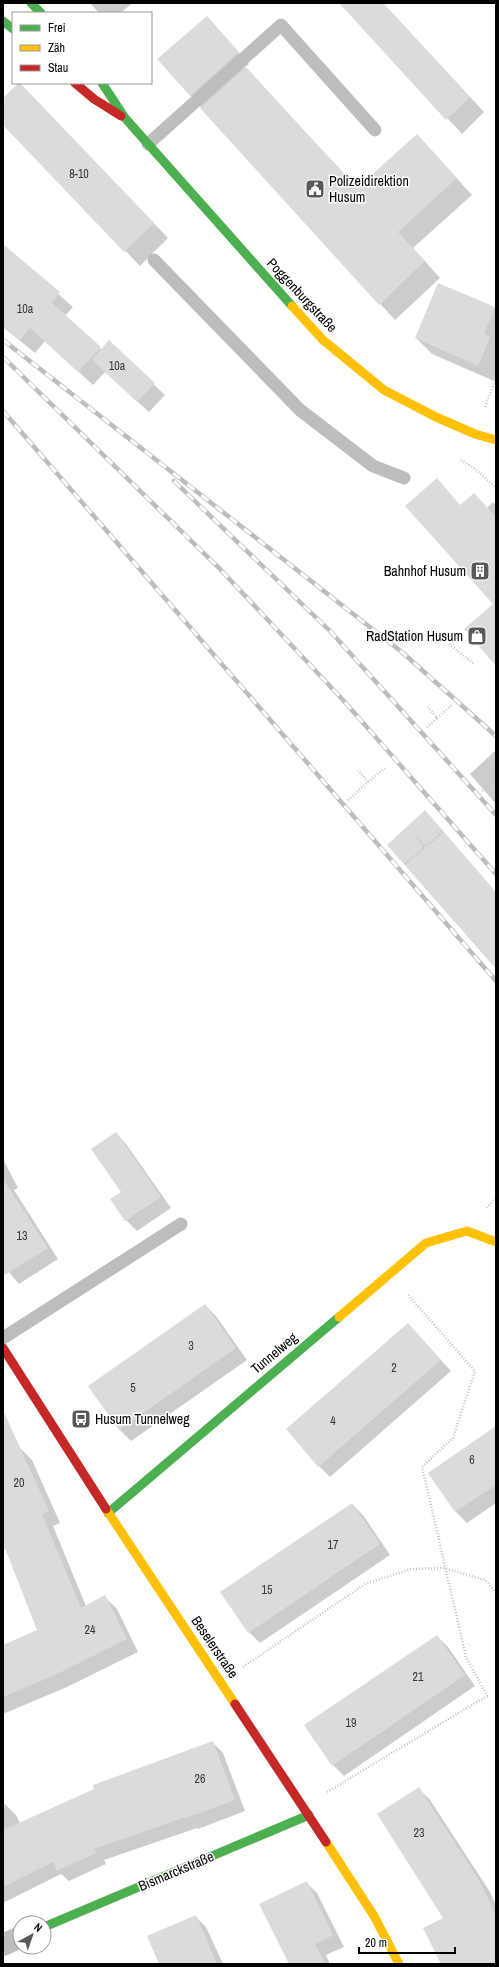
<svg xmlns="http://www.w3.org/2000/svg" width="499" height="1967" viewBox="0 0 499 1967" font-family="'Archivo Narrow',sans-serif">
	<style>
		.shadow { fill: #0003 }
		.building { fill: #dbdbdb }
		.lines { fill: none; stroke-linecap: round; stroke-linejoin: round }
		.path { stroke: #c2c2c2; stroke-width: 2.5; stroke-dasharray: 1 2; stroke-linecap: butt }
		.lane { stroke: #bdbdbd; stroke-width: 13 }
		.street { stroke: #bdbdbd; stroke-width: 22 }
		.fast { stroke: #4caf50; stroke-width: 9 }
		.slow { stroke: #ffc107; stroke-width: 9 }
		.jam { stroke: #c62828; stroke-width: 9 }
		.rail-casing { stroke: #bdbdbd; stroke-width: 4.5 }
		.rail { stroke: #fff; stroke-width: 3; stroke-dasharray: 9; stroke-linecap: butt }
		.labels { text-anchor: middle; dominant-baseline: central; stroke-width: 3; stroke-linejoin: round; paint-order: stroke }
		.number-label { font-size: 12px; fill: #373737 }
		.poi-label { font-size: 14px; fill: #000; stroke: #fff; text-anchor: start }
		.street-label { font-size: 14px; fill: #000; stroke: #fff }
	</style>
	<rect width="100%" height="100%" fill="#fff"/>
	<!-- shadow -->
	<path class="shadow" d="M90 3H132L121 13H99Z
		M341 3H383L484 112 462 134Z
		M207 17 249 64 244 68 358 188 417 135 472 195 413 248 440 278 395 320 190 95Z
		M34 98 168 238 140 266 3 123V99Z
		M3 245 73 307 65 316 102 350 109 342 165 395 149 412 105 372 93 385 45 341 35 353 3 327Z
		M439 284 496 309V377L494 381 432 354 416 338Z
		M493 502 496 505V661L494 604 460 506 487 508Z
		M496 750V804L470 774Z
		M116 1133 126 1144 171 1208 137 1231 126 1220 112 1199 122 1192Z
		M3 1159 18 1188 14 1190 58 1259 19 1284 3 1265Z
		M205 1305 216 1316 247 1360 131 1441 120 1430 89 1386Z
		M408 1324 451 1371 330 1477 319 1466Z
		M496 1428V1503L467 1523 456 1512 430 1473Z
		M3 1445 20 1448 32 1460 60 1523 53 1526 86 1606 105 1597 117 1609 138 1652 67 1687 3 1714V1646L39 1631 6 1548 3 1549Z
		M352 1504 363 1515 390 1555 260 1643 249 1632Z
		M437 1636 448 1647 475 1686 344 1776 333 1765Z
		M212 1742 223 1753 245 1811 198 1829 197 1828 104 1860 106 1864 69 1881 61 1874 3 1903V1805L5 1804 16 1815 20 1823Z
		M419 1789 430 1800 490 1892 496 1905V1964H442L445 1918Z
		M306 1882 317 1893 344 1947 326 1955 330 1964H290Z
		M195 1916 206 1927 223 1964H160Z"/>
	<!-- building -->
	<path class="building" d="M339 3H383L470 97 446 120Z
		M207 16 239 52 190 96 157 59Z
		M246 67 357 188 417 134 457 178 398 232 425 261 379 305 200 108Z
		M18 83H20L154 223 124 252 3 125V98Z
		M3 244 60 292 52 303 101 347 78 372 30 328 20 340 3 326Z
		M438 283 495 307 484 334 490 337 478 366 415 338Z
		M109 340 155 383 137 402 92 360Z
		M437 478 460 505 474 493 496 517V666L464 629 493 604 405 506Z
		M425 810 496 892V969L387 845Z
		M116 1132 161 1197 125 1221 110 1199 121 1192 91 1149Z
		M3 1179 48 1248 3 1276Z
		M205 1304 236 1348 119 1430 88 1386Z
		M408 1323 441 1360 318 1467 286 1429Z
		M3 1410 49 1511 42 1514 81 1608 105 1595 127 1639 55 1675 3 1697V1645L37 1630 3 1543Z
		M496 1426V1485L455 1512 428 1473Z
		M352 1503 380 1544 248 1633 220 1592Z
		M437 1635 465 1675 332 1766 304 1725Z
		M213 1741 235 1800 186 1818V1817L94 1849 96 1853 57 1871 53 1862 3 1887V1830L94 1789 93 1785Z
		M419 1787 479 1880 496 1915V1964H441L423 1928 443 1918 377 1814Z
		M307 1881 333 1935 315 1944 326 1964H289L259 1904Z
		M196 1915 217 1964H159L147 1936Z"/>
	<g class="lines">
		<!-- path -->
		<path class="path" d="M485 407 496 378
			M461 460 475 469 496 488
			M449 644 474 664
			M437 718 452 705
			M427 727 437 718 428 707
			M490 771 496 778
			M368 782 386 767
			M482 791 496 779
			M348 800 368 782 358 770
			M416 836 425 847 443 831
			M405 864 425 847
			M487 1208 496 1197
			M243 1667 365 1584 411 1569 444 1568 485 1580 496 1592
			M327 1792 487 1696 466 1657 422 1467 453 1438 475 1371 408 1295"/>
		<!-- lane -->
		<path class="lane" d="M148 144 281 25 375 130
			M154 260 300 410 373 466 404 478
			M3 1338 181 1224"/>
		<!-- street -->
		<path class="street" d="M3 1945 20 1937"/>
		<!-- fast -->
		<path class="fast" d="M31 3 41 13
			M3 21 13 29
			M102 83 125 118 292 306
			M108 1513 339 1317
			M44 1927 309 1815"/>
		<!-- slow -->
		<path class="slow" d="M292 306 323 340 384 390 436 417 475 434 496 440
			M339 1317 426 1243 467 1231 496 1242
			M106 1509 235 1704
			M326 1842 374 1916 399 1964"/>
		<!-- jam -->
		<path class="jam" d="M75 83 94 99 121 116
			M3 1348 106 1509
			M235 1704 326 1842"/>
		<!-- rail casing -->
		<g class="rail-casing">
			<path id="rail" d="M3 340 403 653 496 736
				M3 357 219 568 343 700 496 874
				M3 411 496 981
				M174 481 330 631 496 815"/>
		</g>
		<!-- rail -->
		<use href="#rail" class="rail"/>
	</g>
	<!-- icons -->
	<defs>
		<g id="civic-square" transform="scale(1)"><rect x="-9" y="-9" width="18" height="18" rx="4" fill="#595959" stroke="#fff"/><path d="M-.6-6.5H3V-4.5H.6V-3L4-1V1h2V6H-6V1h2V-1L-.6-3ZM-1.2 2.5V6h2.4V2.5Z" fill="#fff"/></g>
		<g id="building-square" transform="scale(1)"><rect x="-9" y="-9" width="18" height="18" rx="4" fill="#595959" stroke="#fff"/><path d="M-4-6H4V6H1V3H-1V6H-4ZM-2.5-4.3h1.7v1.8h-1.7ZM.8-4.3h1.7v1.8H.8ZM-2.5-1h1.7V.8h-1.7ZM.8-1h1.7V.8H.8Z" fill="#fff"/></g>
		<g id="shop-square" transform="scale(1)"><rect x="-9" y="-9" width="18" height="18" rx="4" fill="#595959" stroke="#fff"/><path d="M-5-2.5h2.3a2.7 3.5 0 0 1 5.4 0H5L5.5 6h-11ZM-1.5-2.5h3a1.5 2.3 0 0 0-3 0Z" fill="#fff"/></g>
		<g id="bus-square" transform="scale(1)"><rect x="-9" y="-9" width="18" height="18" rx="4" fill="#595959" stroke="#fff"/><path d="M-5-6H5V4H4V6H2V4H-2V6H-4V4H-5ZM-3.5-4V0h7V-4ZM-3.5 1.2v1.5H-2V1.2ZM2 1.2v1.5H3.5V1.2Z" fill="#fff"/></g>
	</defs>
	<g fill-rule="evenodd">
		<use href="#civic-square" x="315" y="189"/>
		<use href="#building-square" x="480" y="571"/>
		<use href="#shop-square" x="477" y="636"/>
		<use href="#bus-square" x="81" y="1419"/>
	</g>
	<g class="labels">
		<!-- number labels -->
		<g class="number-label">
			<text x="79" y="174">8-10</text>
			<text x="25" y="309">10a</text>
			<text x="117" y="366">10a</text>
			<text x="22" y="1236">13</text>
			<text x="191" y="1346">3</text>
			<text x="394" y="1368">2</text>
			<text x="133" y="1388">5</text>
			<text x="333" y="1421">4</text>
			<text x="472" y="1460">6</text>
			<text x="19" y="1483">20</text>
			<text x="333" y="1545">17</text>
			<text x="267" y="1590">15</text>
			<text x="90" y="1630">24</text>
			<text x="418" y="1677">21</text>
			<text x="351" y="1723">19</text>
			<text x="200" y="1779">26</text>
			<text x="419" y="1833">23</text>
		</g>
		<!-- poi labels -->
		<g class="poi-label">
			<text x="329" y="181">Polizeidirektion<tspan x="329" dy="16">Husum</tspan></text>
			<text x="466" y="571" text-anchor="end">Bahnhof Husum</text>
			<text x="463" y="636" text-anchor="end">RadStation Husum</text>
			<text x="95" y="1419">Husum Tunnelweg</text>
		</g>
		<!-- street labels -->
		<g class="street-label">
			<text transform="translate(302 295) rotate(47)">Poggenburgstraße</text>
			<text transform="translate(274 1353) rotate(-40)">Tunnelweg</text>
			<text transform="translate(215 1647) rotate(56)">Beselerstraße</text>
			<text transform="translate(176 1871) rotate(-23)">Bismarckstraße</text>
		</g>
	</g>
	<!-- border -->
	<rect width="499" height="1967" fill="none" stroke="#000000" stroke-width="8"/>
	<!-- legend -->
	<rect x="12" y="12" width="140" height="72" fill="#ffffff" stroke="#999999"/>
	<rect x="20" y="25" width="20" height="6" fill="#4caf50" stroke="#999999"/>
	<text x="48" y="32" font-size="12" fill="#000000">Frei</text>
	<rect x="20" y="45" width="20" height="6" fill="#ffc107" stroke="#999999"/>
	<text x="48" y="52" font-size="12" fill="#000000">Zäh</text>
	<rect x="20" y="65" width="20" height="6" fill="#c62828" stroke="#999999"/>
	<text x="48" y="72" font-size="12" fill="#000000">Stau</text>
	<!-- north arrow -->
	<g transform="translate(32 1935) rotate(40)"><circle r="19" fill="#ffffff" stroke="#999999"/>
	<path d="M0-3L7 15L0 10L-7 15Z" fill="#595959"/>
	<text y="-6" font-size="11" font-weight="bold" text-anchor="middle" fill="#000000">N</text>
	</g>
	<!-- scale -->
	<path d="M359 1947v6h96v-6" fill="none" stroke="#000000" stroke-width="2"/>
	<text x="365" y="1947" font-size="12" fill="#000000" stroke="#ffffff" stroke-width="3" paint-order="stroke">20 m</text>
</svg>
